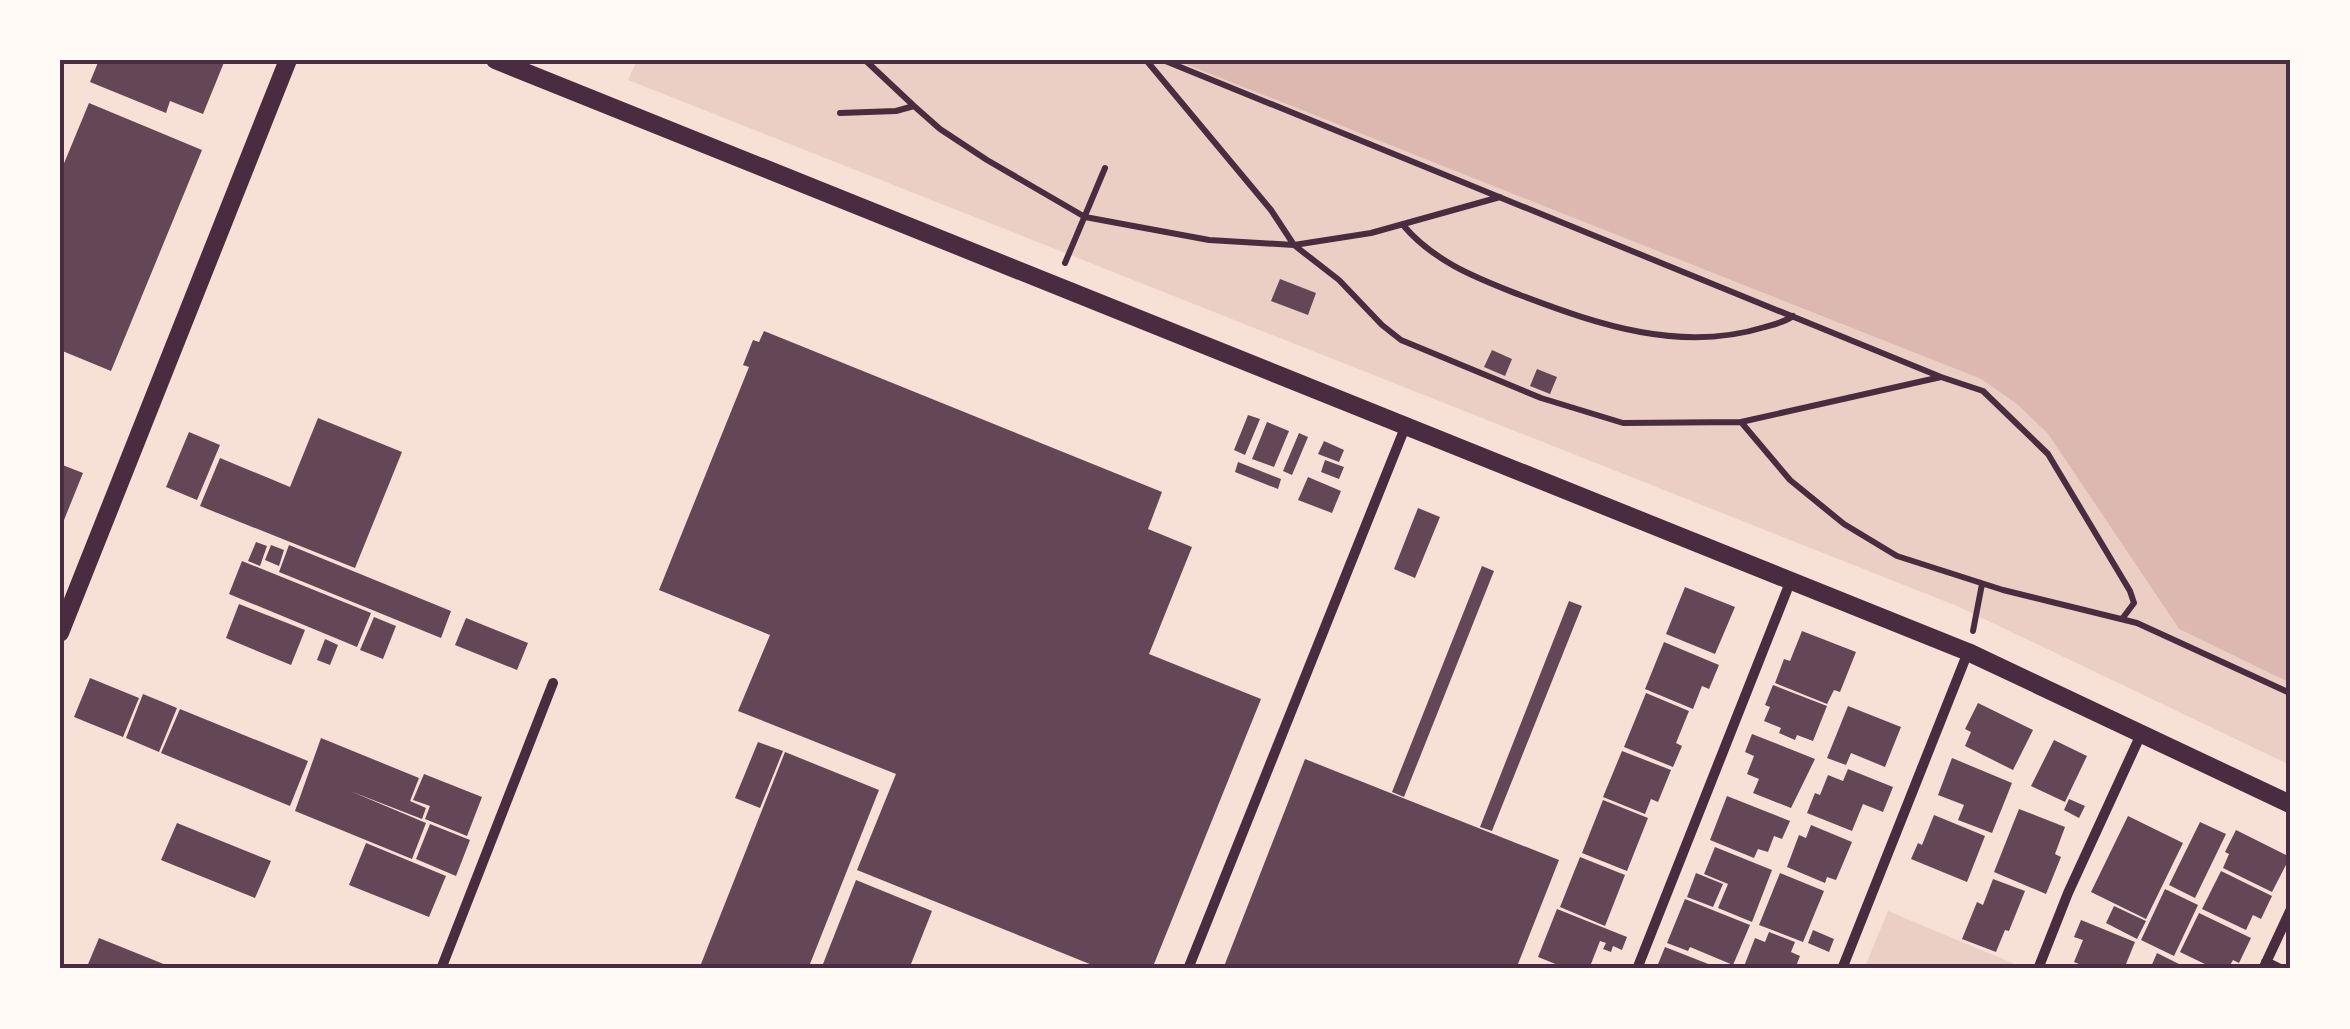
<svg xmlns="http://www.w3.org/2000/svg" width="2350" height="1029" viewBox="0 0 2350 1029" font-family="'Fira Sans Condensed',sans-serif">
	<style>
		.green { fill: #ebcfc5 }
		.water { fill: #dcb8b0 }
		.building { fill: #644757 }
		.lines { fill: none; stroke-linecap: round; stroke-linejoin: round }
		.path { stroke: #4a2c40; stroke-width: 6 }
		.minor { stroke: #4a2c40; stroke-width: 10 }
		.tertiary { stroke: #4a2c40; stroke-width: 18 }
		.neatline { fill: none; stroke: #4a2c40; stroke-width: 4 }
	</style>
	<rect width="100%" height="100%" fill="#f7e1d7"/>
	<!-- green -->
	<path class="green" d="M637 60H1175L1981 379 2018 405 2048 434 2179 629 2290 683V765L1957 606 628 80Z
		M1888 911 2022 967 2021 969H1864Z"/>
	<!-- water -->
	<path class="water" d="M1175 60H2290V683L2179 629 2048 434 2018 405 1981 379Z"/>
	<!-- building -->
	<path class="building" d="M99 60H225L203 114 170 101 166 113 90 82Z
		M89 103 202 150 111 371 60 350V173Z
		M1280 279 1316 293 1308 315 1271 301Z
		M764 331 1162 492 1148 529 1192 547 1149 654 1261 699 1152 969H1102L857 870 896 774 738 711 770 635 659 590 749 367 743 365 753 340 759 342Z
		M1492 350 1512 359 1505 376 1484 367Z
		M1537 369 1557 377 1550 394 1530 386Z
		M1248 415 1260 419 1245 455 1234 450Z
		M318 418 402 452 355 568 200 506 220 458 290 487Z
		M1267 422 1289 431 1274 467 1252 459Z
		M189 432 220 445 197 500 166 487Z
		M1299 433 1308 437 1292 475 1283 471Z
		M1324 441 1344 450 1339 462 1318 454Z
		M1325 460 1344 467 1339 479 1321 472Z
		M1238 462 1281 479 1278 489 1235 472Z
		M60 464 83 473 60 530Z
		M1308 477 1341 491 1332 513 1298 500Z
		M1418 508 1440 517 1415 578 1394 569Z
		M256 542 267 546 260 566 248 561Z
		M271 545 284 550 279 566 265 560Z
		M289 545 451 611 441 638 279 572Z
		M242 561 371 613 357 647 229 594Z
		M1482 566 1494 571 1404 797 1392 792Z
		M1685 587 1735 607 1715 654 1666 634Z
		M1569 601 1582 606 1492 831 1480 827Z
		M239 604 305 630 291 665 226 638Z
		M374 617 396 626 383 659 360 650Z
		M466 618 528 643 517 670 455 645Z
		M1802 631 1856 652 1840 692 1834 690 1827 704 1775 683 1784 659 1790 661Z
		M325 639 338 645 330 665 317 660Z
		M1664 642 1719 665 1709 689 1702 686 1693 709 1645 689Z
		M90 678 139 698 123 737 74 717Z
		M1773 685 1827 706 1813 741 1797 735 1795 740 1779 733 1781 728 1764 721 1770 707 1765 705Z
		M1646 693 1689 711 1676 743 1682 746 1673 767 1624 747Z
		M143 694 177 708 159 752 126 738Z
		M1978 703 2033 730 2013 770 1965 746 1971 732 1965 729Z
		M1848 706 1901 727 1885 767 1851 753 1846 765 1827 758Z
		M180 709 308 761 290 806 161 753Z
		M1752 734 1815 759 1791 808 1753 793 1759 779 1747 774 1754 756 1745 752Z
		M321 738 419 778 410 801 426 808 422 819 350 791 426 823 412 859 295 811Z
		M2054 740 2087 756 2065 802 2031 786Z
		M758 742 783 751 760 808 735 798Z
		M1622 751 1671 770 1658 802 1651 799 1645 814 1603 797Z
		M785 752 879 790 808 969H699Z
		M1952 758 2012 783 1992 833 1958 820 1964 805 1938 795Z
		M1305 759 1559 860 1516 969H1223Z
		M1848 769 1893 787 1883 812 1863 804 1852 831 1807 813 1815 793 1820 795 1828 775 1843 781Z
		M424 774 482 797 467 836 425 819 430 806 413 800Z
		M1727 796 1790 821 1782 839 1774 836 1768 852 1758 849 1754 858 1710 840Z
		M2069 799 2085 806 2079 818 2064 810Z
		M1603 800 1648 818 1627 871 1582 853Z
		M2019 809 2065 827 2055 854 2061 857 2046 894 1994 872Z
		M1934 815 1985 836 1967 882 1911 859 1918 843 1922 845Z
		M2128 816 2183 843 2146 919 2091 892Z
		M2200 822 2226 834 2195 898 2169 885Z
		M177 823 271 861 255 898 161 860Z
		M430 824 470 840 456 876 416 859Z
		M1811 825 1852 842 1836 880 1827 877 1825 883 1787 867 1799 835 1806 838Z
		M2236 830 2290 857 2272 892 2223 868 2229 854 2225 852Z
		M366 843 446 876 429 917 349 885Z
		M1715 847 1772 870 1752 922 1718 908 1728 884 1704 874Z
		M1580 857 1625 875 1605 926 1560 907Z
		M2221 871 2272 896 2261 919 2253 915 2246 930 2202 909Z
		M1696 873 1723 884 1713 907 1687 897Z
		M1780 873 1824 891 1803 942 1759 925Z
		M1993 879 2025 891 2009 931 2005 930 1996 952 1962 939 1977 902 1983 905Z
		M856 880 932 911 909 969H821Z
		M2165 889 2198 905 2174 956 2141 940Z
		M1685 899 1750 925 1733 965 1690 947 1688 951 1667 943Z
		M2114 906 2146 921 2137 939 2106 923Z
		M1557 909 1627 937 1622 950 1613 946 1611 952 1603 949 1606 943 1600 941 1589 969H1568L1538 957Z
		M2199 913 2251 938 2239 963 2233 960 2228 969H2215L2180 952Z
		M2081 920 2135 942 2124 969H2091L2074 962 2083 940 2074 937Z
		M1813 930 1834 939 1829 952 1808 943Z
		M1769 932 1795 942 1791 952 1800 956 1795 969H1743L1755 938 1765 942Z
		M99 938 176 969H86Z
		M1665 947 1721 969H1656Z
		M2157 953 2189 969H2150Z"/>
	<g class="lines">
		<!-- path -->
		<path class="path" d="M865 60 914 106
			M1146 60 1271 210 1294 245 1371 233 1500 197
			M1163 60 1941 377
			M840 113 896 111 914 106 940 129 987 160 1085 217 1209 240 1294 245 1339 280 1382 325 1401 340 1541 398 1623 423 1741 422 1790 480 1844 524 1897 556 2003 590 2137 623 2290 693
			M1403 225C1434 262 1477 278 1520 295 1599 325 1681 353 1765 327 1776 324 1785 322 1793 316
			M1065 263 1105 168
			M1741 422 1941 377 1983 391 2048 454 2130 591 2134 603 2122 619
			M1973 631 1982 584"/>
		<!-- minor -->
		<path class="minor" d="M2266 962 2280 969
			M441 969 553 683
			M1188 969 1406 425
			M1637 969 1791 580
			M1842 969 1968 652
			M2038 969 2068 893 2142 732
			M2263 969 2290 911"/>
		<!-- tertiary -->
		<path class="tertiary" d="M495 60 1968 652 2290 804
			M60 633 288 60"/>
	</g>
	<!-- border -->
	<rect width="2350" height="1029" fill="none" stroke="#fffaf5" stroke-width="125"/>
	<rect x="62" y="62" width="2226" height="904" class="neatline"/>
</svg>
